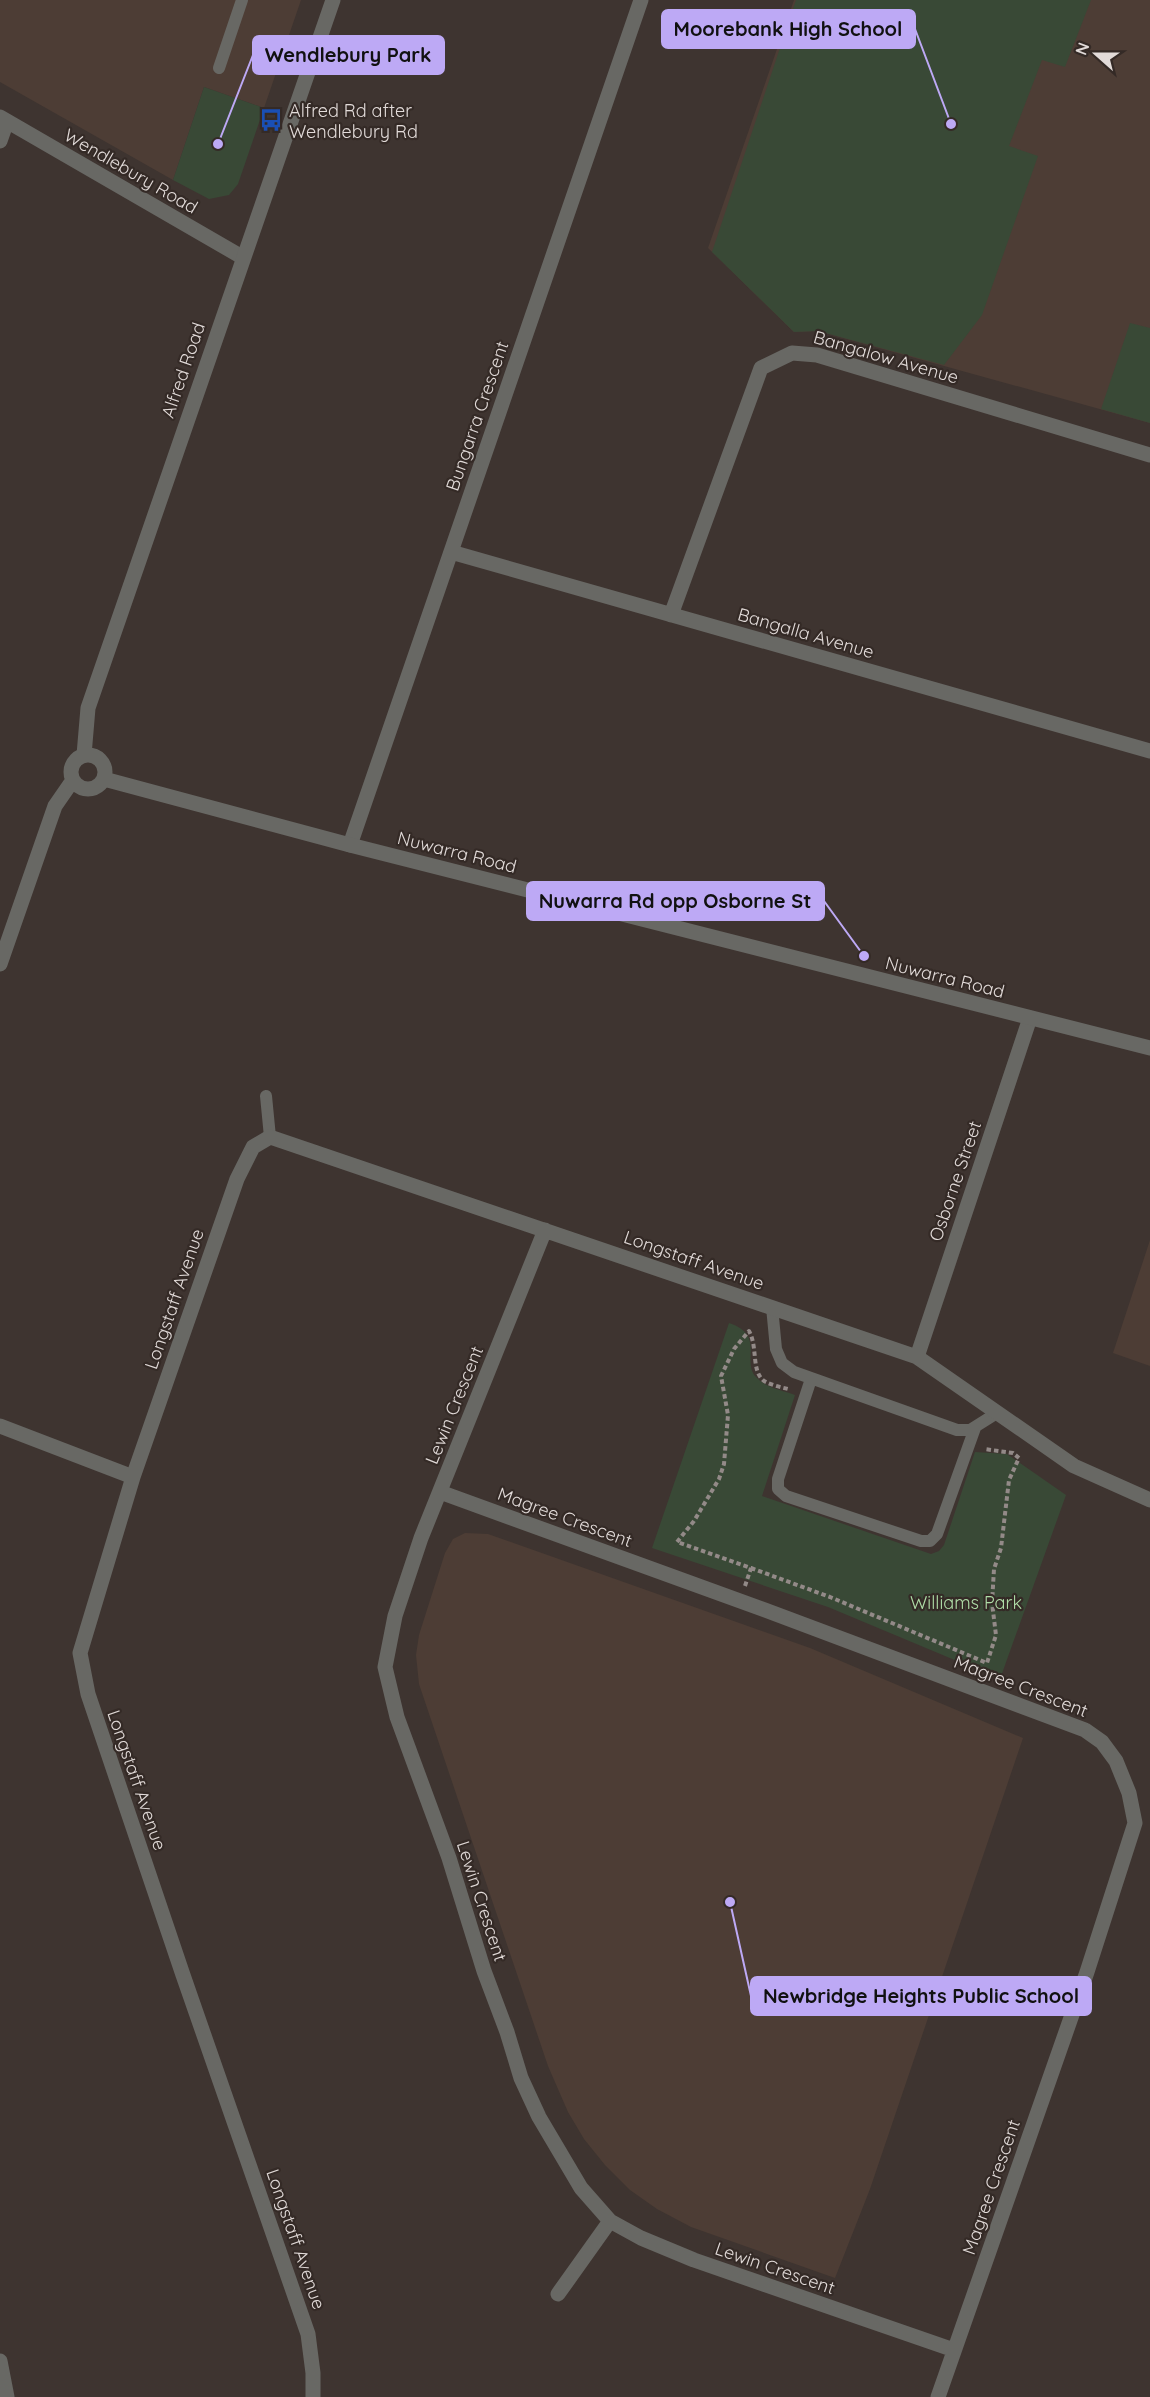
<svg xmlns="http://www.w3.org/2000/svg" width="1150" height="2397" viewBox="0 0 1150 2397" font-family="Quicksand,sans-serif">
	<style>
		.built { fill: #4d3d35 }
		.green { fill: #394936 }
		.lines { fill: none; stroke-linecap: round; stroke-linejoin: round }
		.path { stroke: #938a88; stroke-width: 4; stroke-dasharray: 4.5 3; stroke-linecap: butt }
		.service { stroke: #686864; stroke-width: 12 }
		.minor { stroke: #686864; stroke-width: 15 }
		.tertiary { stroke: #686864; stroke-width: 15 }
		.labels { text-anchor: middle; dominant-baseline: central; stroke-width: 4.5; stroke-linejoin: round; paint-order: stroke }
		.poi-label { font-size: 18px; fill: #e2dbd9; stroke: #342a26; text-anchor: start }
		.street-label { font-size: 18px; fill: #e2dbd9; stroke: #342a26 }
		.park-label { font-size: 18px; fill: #afdda7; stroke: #342a26 }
		.leader { fill: none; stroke: #bda9f5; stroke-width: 2 }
		.callout-dot { fill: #bda9f5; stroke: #342a26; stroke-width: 2 }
		.callout { fill: #bda9f5; stroke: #bda9f5; stroke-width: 2 }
		.callout-label { font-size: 20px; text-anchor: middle; font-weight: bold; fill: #111 }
	</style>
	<rect width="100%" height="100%" fill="#3e3430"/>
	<!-- built -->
	<path class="built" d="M0 0H301L264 108 204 87 173 180 0 82Z
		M794 0H1150V423L818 331 794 332 708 248Z
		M1150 1240V1366L1113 1353Z
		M465 1533 488 1534 810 1648 1023 1738 870 2189 835 2278 691 2227 657 2209 630 2190 605 2165 584 2139 568 2112 548 2066 419 1684 416 1655 419 1635 445 1553 453 1539Z"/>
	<!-- green -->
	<path class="green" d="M796 0H1091L1065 67 1042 60 1009 146 1038 156 982 315 944 365 818 331 794 332 712 252Z
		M204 87 264 108 238 184 229 195 209 199 173 180Z
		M1130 323 1150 328V423L1101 409Z
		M729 1323C766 1335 741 1361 756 1377 766 1388 782 1390 795 1395L762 1496 931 1554 939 1551 944 1545 975 1452 1007 1454 1066 1495 1000 1679 828 1607 652 1548Z"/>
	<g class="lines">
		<!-- path -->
		<path class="path" d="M751 1568 830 1597 987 1663 996 1635 992 1603 994 1569 1001 1548 1009 1480 1019 1458 1013 1453 984 1449
			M745 1586 751 1568 677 1542 694 1521 719 1479 724 1464 728 1415 721 1376 734 1349 749 1331C758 1347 751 1371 764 1381 771 1385 780 1387 788 1389"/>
		<!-- service -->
		<path class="service" d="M219 68 242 0
			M266 1096 270 1137
			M772 1307 776 1349 782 1363 794 1372 957 1430H970L997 1413
			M811 1379 778 1479V1489L786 1496 921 1541H930L937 1534 975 1428"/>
		<!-- minor -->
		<path class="minor" d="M0 117 242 257
			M0 141 7 121
			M451 552 1150 751
			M671 615 761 368 792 353 817 355 1150 455
			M350 845 641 0
			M545 1230 421 1538 395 1616 385 1667 397 1717 449 1858 484 1971 507 2032 521 2078 539 2117 581 2188 610 2221 641 2238 694 2260 954 2350
			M917 1357 1030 1018
			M0 1426 133 1477
			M440 1492 765 1610 1085 1730 1102 1742 1116 1761 1129 1793 1135 1823 1087 1972 938 2397
			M558 2294 610 2221
			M313 2397V2373L308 2334 183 1975 88 1694 80 1653 133 1477 237 1179 253 1147 270 1137 917 1357 1074 1466 1150 1500"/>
		<!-- tertiary -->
		<path class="tertiary" d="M71 772a17 17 0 1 1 34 0a17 17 0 1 1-34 0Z
			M84 755 88 708 333 0
			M104 779 350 845 1150 1048
			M0 964 55 806 73 780
			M0 2361 7 2397"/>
	</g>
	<!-- icons -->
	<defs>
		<g id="bus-bare" transform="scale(1.8)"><path d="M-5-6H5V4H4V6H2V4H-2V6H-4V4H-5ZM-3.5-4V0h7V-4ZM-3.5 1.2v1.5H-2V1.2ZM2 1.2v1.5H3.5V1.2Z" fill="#1a4fb4" stroke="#342a26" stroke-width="2.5" paint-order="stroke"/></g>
	</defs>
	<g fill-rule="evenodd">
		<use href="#bus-bare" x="271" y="120"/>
	</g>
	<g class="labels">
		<!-- poi labels -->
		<g class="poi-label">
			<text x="289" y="110">Alfred Rd after<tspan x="289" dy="21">Wendlebury Rd</tspan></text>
		</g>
		<!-- street labels -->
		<g class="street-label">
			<text transform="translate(131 171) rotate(30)">Wendlebury Road</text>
			<text transform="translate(886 357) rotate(16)">Bangalow Avenue</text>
			<text transform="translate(183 370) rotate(-71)">Alfred Road</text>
			<text transform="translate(477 416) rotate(-71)">Bungarra Crescent</text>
			<text transform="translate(806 633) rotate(16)">Bangalla Avenue</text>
			<text transform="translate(457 852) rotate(14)">Nuwarra Road</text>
			<text transform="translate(945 977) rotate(14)">Nuwarra Road</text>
			<text transform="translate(955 1181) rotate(-71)">Osborne Street</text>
			<text transform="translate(694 1260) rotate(19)">Longstaff Avenue</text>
			<text transform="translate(174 1299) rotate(-71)">Longstaff Avenue</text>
			<text transform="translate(454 1405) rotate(-68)">Lewin Crescent</text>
			<text transform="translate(565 1517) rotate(20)">Magree Crescent</text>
			<text transform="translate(1021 1686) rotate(21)">Magree Crescent</text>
			<text transform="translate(137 1780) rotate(71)">Longstaff Avenue</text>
			<text transform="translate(482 1901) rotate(72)">Lewin Crescent</text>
			<text transform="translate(991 2187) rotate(-71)">Magree Crescent</text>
			<text transform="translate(296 2239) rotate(71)">Longstaff Avenue</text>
			<text transform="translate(775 2268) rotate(19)">Lewin Crescent</text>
		</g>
		<!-- park labels -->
		<g class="park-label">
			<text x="966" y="1602">Williams Park</text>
		</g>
	</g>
	<!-- callouts -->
	<path class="leader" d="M951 124L915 29M218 144L253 55M864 956L824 901M730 1902L751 1996"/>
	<g class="callout-dot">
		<circle cx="951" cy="124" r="6"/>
		<circle cx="218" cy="144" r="6"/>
		<circle cx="864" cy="956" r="6"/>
		<circle cx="730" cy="1902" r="6"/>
	</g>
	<g class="callout">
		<rect x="662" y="10" width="253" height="38" rx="6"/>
		<rect x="253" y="36" width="191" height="38" rx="6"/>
		<rect x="527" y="882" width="297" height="38" rx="6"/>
		<rect x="751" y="1977" width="340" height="38" rx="6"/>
	</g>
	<g class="callout-label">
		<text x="788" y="36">Moorebank High School</text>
		<text x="348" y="62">Wendlebury Park</text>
		<text x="675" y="908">Nuwarra Rd opp Osborne St</text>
		<text x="921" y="2003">Newbridge Heights Public School</text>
	</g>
	<!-- north arrow -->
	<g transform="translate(1096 54) rotate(291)" stroke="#342a26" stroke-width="4.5" paint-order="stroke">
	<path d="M0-4.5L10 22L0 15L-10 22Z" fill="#e2dbd9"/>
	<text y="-9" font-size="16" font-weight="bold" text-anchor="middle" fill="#e2dbd9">N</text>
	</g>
</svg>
